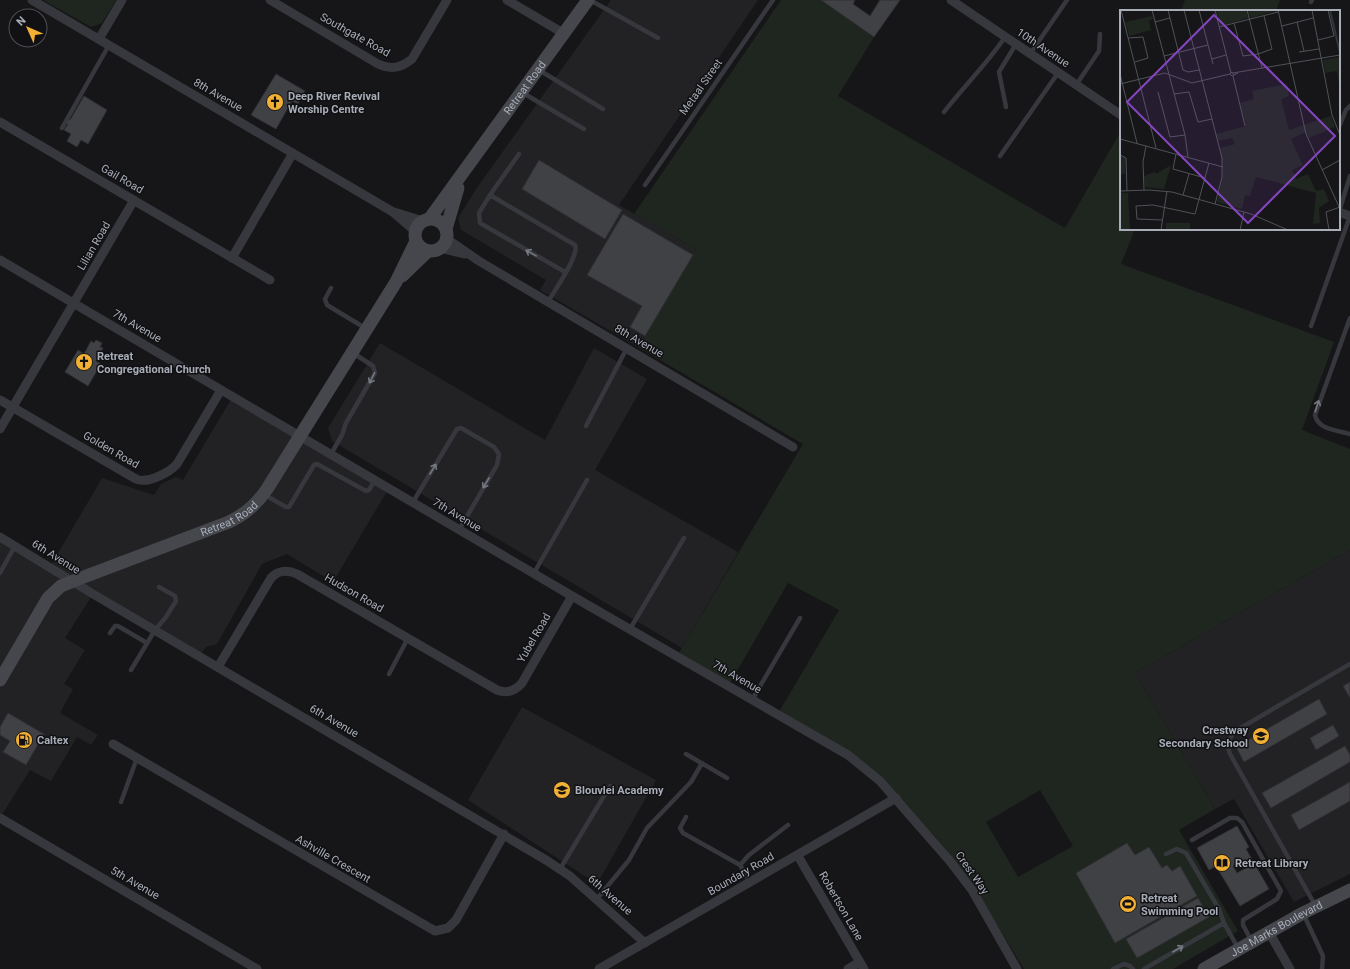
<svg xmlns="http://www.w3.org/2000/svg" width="1350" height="969" viewBox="0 0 1350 969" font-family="Roboto,sans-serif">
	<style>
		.built { fill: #222225 }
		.green { fill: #1e261f; fill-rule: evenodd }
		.building { fill: #404145; stroke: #303034; fill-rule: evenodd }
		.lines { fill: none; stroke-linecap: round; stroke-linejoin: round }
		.lane { stroke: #37383d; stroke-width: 4.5 }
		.street { stroke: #37383d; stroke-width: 9 }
		.secondary { stroke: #45474d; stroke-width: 13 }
		.oneway { stroke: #757881 }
		.labels { text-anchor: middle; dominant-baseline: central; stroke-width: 3; stroke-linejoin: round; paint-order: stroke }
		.street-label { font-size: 11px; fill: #a8adb8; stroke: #111113 }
		.poi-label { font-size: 11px; font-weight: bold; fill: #a8adb8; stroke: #111113; text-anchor: start }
		.inset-river { fill: none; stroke: #2c353c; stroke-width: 2 }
		.inset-road { fill: none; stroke: #505258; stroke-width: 1 }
		.view { fill: #8446be; fill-opacity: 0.15; stroke: #8446be; stroke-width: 2 }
		.inset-edge { fill: none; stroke: #a8adb8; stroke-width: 2 }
	</style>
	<rect width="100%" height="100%" fill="#161618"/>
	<!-- built -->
	<path class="built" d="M611 0H758L619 205 696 249 638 347 540 290 546 280 461 230 458 218 476 189Z
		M380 343 545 440 594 348 647 379 595 470 738 552 682 648 332 441 328 428Z
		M233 396 389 488 333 582 287 554 262 564 217 644 206 647 199 656 93 594 65 638 85 650 64 684 73 689 60 713 98 735 91 745 77 737 51 781 30 770 0 818V543L2 539 50 567 102 478 154 495 161 484 176 477 183 480Z
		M1350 550V874L1294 902 1234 799 1215 809 1135 673Z
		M522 707 656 780 597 884 468 800Z"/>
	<!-- green -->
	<path class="green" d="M43 0H116L102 23 91 27Z
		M781 0H821L874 37 838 96 1065 228 1121 131V229H1135L1121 264 1334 342 1302 430 1350 449V550L1135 673 1215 809 1179 830 1238 931 1173 969H1024L974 888 952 857 932 833 890 797 881 780 779 712 839 610 788 583 730 683 679 653 803 444 638 347 696 249 634 214ZM1040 790 1073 846 1018 877 986 822Z
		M1185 0H1280L1276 11H1181Z"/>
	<!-- building -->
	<path class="building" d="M821 0H855L853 4 870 16 880 0H900L874 37Z
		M276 74 305 91 298 104 292 101 276 129 251 115Z
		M84 96 107 110 88 144 81 140 77 147 67 141 71 134 64 130 68 124 66 123 68 119 70 120Z
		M539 160 622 210 605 239 522 189Z
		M623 214 693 255 645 336 630 327 642 306 587 275Z
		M96 340 102 343 100 347 103 348 96 361 101 364 88 386 65 372 78 350 84 354 91 341 94 343Z
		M1350 682V698L1343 686Z
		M1319 699 1327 714 1244 762 1236 747Z
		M8 713 44 734 26 765 3 752 10 741 0 735V727Z
		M1333 725 1339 736 1316 750 1310 738Z
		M1345 746 1350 755V762L1271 808 1262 793Z
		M1350 782V801L1299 830 1291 815Z
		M1237 826 1249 847 1246 849 1269 889 1240 906 1216 866 1209 870 1197 848ZM1242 861 1246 868 1237 873 1233 866Z
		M1127 843 1135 855 1149 847 1162 868 1167 865 1172 871 1180 866 1197 896 1115 943 1076 873Z
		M1198 898 1209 917 1137 958 1126 939Z"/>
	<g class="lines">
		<!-- lane -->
		<path class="lane" d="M590 0 658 38
			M1311 2 1312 0
			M1030 54 1067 0
			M539 70 603 109
			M1076 85 1099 51 1100 34
			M523 93 584 129
			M1006 107 999 72 1016 44
			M944 112C964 86 987 64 1005 37
			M1339 127 1346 110 1350 106
			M62 128 109 45
			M1000 156 1058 73
			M645 185 773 0
			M490 195 519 154
			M1339 212 1350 176
			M331 288 325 299 327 305 365 328
			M548 302C554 291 580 255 575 245L490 195 479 213 480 223 565 272
			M1350 318 1315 415C1318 430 1337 430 1350 434
			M1311 326 1350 216
			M586 426 627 348
			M331 454 342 435 346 423 375 373 373 366 353 353
			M265 495 286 507H289L314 465 317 464 366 491 369 490 375 480
			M413 502 457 429 461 428 494 447 499 454 497 465 459 530
			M0 573 15 546
			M534 573 587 480
			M630 629 684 538
			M110 633 115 626H118L147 643
			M131 670 155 630 166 617 176 601 175 596 159 587
			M389 674 408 638
			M752 700 800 618
			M686 754 727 778
			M121 802 137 758
			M686 817 680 828 683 833 740 865 749 855 788 825
			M1192 840 1230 818H1237L1242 822 1281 891 1277 899 1243 920V925L1251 940
			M1166 854 1177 849 1186 853 1219 909 1224 923 1238 948
			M740 865 750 882
			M560 869 610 786
			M597 899 629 860 647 828 691 782 702 763
			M1315 905 1230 754C1226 744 1229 737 1237 730L1350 664
			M1303 913 1323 956 1322 969
			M1113 969 1124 964 1130 966 1133 969
			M1144 969 1224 923"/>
		<!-- street -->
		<path class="street" d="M32 0 393 212 415 231
			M270 0 378 64C391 70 401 68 412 59L447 0
			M507 0 563 33
			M951 0 1121 115
			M99 39 122 0
			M0 122 270 280
			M394 212 423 221
			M1339 212 1350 216
			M447 239 479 261 793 447
			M440 248 465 254
			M232 258 293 153
			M0 260 572 596 848 755 880 781 949 860 972 890 1017 969
			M0 400 136 479C147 484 169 473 177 464L221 390
			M0 429 134 200
			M0 537 93 594 546 860 570 876 645 943
			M218 667 271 578C278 570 288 570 297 574L497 690C507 694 515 691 522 683L572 596
			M113 744 435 931 448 928 456 920 504 834
			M0 818 257 969
			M798 856 864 969
			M1269 932 1290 969
			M599 969 896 798
			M848 969 860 962"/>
		<!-- secondary -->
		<g class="secondary">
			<path id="s1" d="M430 218 588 0"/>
			<circle cx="431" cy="235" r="16"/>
			<path d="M446 229 458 188"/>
			<path d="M402 276 428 251"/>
			<path id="s2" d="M0 680 48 598 61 586 81 578 229 522C246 514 257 504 267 489L396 282 416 241"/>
			<path id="s3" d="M1204 969 1303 913 1350 890"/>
		</g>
	</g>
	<!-- one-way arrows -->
	<defs><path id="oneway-shaft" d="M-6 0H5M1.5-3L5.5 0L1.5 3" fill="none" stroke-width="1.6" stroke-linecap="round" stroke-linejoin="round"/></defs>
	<g class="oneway">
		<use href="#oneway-shaft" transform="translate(531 253) rotate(-151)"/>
		<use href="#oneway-shaft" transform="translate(372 378) rotate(117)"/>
		<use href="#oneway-shaft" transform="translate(1317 406) rotate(-72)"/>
		<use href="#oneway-shaft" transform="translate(433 469) rotate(-59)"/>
		<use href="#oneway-shaft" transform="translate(486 483) rotate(121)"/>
		<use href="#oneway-shaft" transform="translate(1178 949) rotate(-30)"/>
	</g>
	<!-- icons -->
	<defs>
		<g id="church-disc" transform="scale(0.9)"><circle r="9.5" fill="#f2b134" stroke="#111113"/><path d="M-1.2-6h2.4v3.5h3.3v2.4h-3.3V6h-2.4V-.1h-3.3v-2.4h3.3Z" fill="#111"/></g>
		<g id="school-disc" transform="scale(0.9)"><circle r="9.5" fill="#f2b134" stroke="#111113"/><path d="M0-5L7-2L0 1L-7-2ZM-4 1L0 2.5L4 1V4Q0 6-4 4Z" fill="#111"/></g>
		<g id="fuel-disc" transform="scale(0.9)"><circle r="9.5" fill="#f2b134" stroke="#111113"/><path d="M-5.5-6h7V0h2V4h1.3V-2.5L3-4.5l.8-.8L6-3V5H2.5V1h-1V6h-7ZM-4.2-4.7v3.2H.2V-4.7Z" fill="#111"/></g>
		<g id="library-disc" transform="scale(0.9)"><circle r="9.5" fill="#f2b134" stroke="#111113"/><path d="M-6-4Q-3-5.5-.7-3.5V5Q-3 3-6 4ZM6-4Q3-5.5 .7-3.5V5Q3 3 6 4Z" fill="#111"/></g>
		<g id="stadium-disc" transform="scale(0.9)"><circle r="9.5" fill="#f2b134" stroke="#111113"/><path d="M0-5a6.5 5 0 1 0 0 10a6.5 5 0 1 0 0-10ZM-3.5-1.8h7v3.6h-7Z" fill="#111"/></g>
	</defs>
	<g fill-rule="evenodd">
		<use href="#church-disc" x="275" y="102"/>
		<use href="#church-disc" x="84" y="362"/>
		<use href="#school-disc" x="1261" y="736"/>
		<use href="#fuel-disc" x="24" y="740"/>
		<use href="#school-disc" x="562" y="790"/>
		<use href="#library-disc" x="1222" y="863"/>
		<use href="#stadium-disc" x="1128" y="904"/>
	</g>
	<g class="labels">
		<!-- street labels -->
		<g class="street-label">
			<text transform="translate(355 35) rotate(29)">Southgate Road</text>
			<text transform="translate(1043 48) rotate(34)">10th Avenue</text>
			<text stroke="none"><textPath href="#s1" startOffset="161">Retreat Road</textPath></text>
			<text transform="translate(701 87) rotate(-55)">Metaal Street</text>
			<text transform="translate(218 95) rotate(30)">8th Avenue</text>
			<text transform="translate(122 179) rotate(30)">Gail Road</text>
			<text transform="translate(94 246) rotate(-60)">Lilian Road</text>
			<text transform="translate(137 326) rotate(30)">7th Avenue</text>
			<text transform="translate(639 341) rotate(30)">8th Avenue</text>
			<text transform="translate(111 450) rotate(30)">Golden Road</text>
			<text transform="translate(457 515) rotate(31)">7th Avenue</text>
			<text stroke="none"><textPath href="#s2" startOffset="294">Retreat Road</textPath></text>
			<text transform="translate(56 557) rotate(32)">6th Avenue</text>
			<text transform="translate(354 593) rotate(30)">Hudson Road</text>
			<text transform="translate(534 638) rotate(-60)">Yubel Road</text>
			<text transform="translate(737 677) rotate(30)">7th Avenue</text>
			<text transform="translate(334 721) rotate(30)">6th Avenue</text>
			<text transform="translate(333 859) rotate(30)">Ashville Crescent</text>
			<text transform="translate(972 873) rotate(55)">Crest Way</text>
			<text transform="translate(741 874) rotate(-30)">Boundary Road</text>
			<text transform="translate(135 883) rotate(30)">5th Avenue</text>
			<text transform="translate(610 895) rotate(41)">6th Avenue</text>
			<text transform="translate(841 906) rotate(60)">Robertson Lane</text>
			<text stroke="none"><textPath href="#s3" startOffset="83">Joe Marks Boulevard</textPath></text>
		</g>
		<!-- poi labels -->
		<g class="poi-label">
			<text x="288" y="96">Deep River Revival<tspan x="288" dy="13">Worship Centre</tspan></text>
			<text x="97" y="356">Retreat<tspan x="97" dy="13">Congregational Church</tspan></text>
			<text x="1248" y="730" text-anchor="end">Crestway<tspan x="1248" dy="13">Secondary School</tspan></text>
			<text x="37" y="740">Caltex</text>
			<text x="575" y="790">Blouvlei Academy</text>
			<text x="1235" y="863">Retreat Library</text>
			<text x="1141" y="898">Retreat<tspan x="1141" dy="13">Swimming Pool</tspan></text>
		</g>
	</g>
	<!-- overview -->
	<g transform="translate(1120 10)">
		<rect width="220" height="220" fill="#161618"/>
		<path d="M96 0H126L128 8 101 16ZM127 0H157L131 8ZM32 6 33 9 29 11 31 20 9 26 5 12ZM220 47V75H219L217 61 205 63 203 50ZM167 74 169 86 161 89 169 120 211 106 215 117 189 128 186 122 171 129 183 155 172 160 176 169 188 164 196 181 204 179 209 191 199 198 200 213 193 214 196 183 136 167 130 186 125 185 122 199 97 192 103 163 100 138 115 134 112 128 98 131 96 124 126 116 120 93 134 89 132 81ZM0 146 5 148V164H0ZM51 155 44 179 25 177 24 166 35 162 36 164ZM0 183H8L10 220H0ZM46 213H70V220H46Z" fill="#1e261f"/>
		<path class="inset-river" d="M210 0 220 43"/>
		<path class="inset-road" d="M1 0 36 138M32 0 65 125 68 147M48 0 63 60 68 62 79 60M64 0 102 148V167L95 194M79 0 93 54M95 0 111 63M127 0 142 58M158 0 186 124 220 199M192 0 212 105 220 125M35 12 50 8M177 12 184 41M114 13 123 46 138 44 152 39 144 6M162 16 193 8M99 17 158 2M8 28 23 27 28 48 15 52M198 30 214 26 208 0M179 42 199 39M44 46 88 35M92 49 106 45M113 63 220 45M0 64 17 133M114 65 112 62 110 64 112 66 118 63M113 66 125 116M0 74 45 63 72 73 110 64M38 82 50 127 65 125M54 84 69 82 78 112 92 109M0 129 103 157M56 144 53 159 85 168M0 145 6 148 7 181M202 160 220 150M24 180 23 152 26 136M0 181 29 180 52 182 131 204 168 220M63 185 69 164M42 210 17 209 16 196 33 195 75 204 89 153M41 220 47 181M120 220 124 202M209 220 206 202 220 197"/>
		<path class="view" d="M94 5 215 126 128 213 7 92Z"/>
		<rect width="220" height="220" class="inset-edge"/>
	</g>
	<!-- north arrow -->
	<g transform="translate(28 28) rotate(315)"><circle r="19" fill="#111113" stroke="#4d4f55"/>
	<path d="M0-3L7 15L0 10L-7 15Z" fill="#f2b134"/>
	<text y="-6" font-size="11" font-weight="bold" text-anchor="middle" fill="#a8adb8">N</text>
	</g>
</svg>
